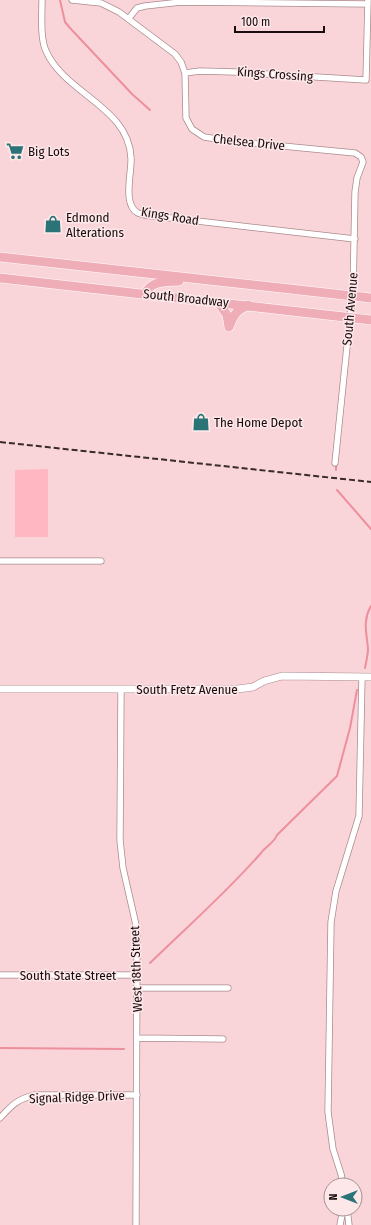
<svg xmlns="http://www.w3.org/2000/svg" width="371" height="1225" viewBox="0 0 371 1225" font-family="'Fira Sans Condensed',sans-serif">
	<style>
		.green { fill: #ffb8c1 }
		.lines { fill: none; stroke-linecap: round; stroke-linejoin: round }
		.stream { stroke: #ed8f9c; stroke-width: 2 }
		.minor-casing { stroke: #ab8a8d; stroke-width: 7 }
		.tertiary-casing { stroke: #ab8a8d; stroke-width: 8 }
		.primary-casing { stroke: #fff; stroke-width: 10 }
		.minor { stroke: #fff; stroke-width: 5.5 }
		.tertiary { stroke: #fff; stroke-width: 7 }
		.primary { stroke: #efadb8; stroke-width: 9 }
		.rail { stroke: #392a2c; stroke-width: 2; stroke-dasharray: 6 3; stroke-linecap: butt }
		.labels { text-anchor: middle; dominant-baseline: central; stroke-width: 3; stroke-linejoin: round; paint-order: stroke }
		.street-label { font-size: 13px; fill: #180c0e; stroke: #fde7e9 }
		.poi-label { font-size: 13px; fill: #180c0e; stroke: #fde7e9; text-anchor: start }
	</style>
	<rect width="100%" height="100%" fill="#f9d5d9"/>
	<!-- green -->
	<path class="green" d="M48 469V537H15V470Z"/>
	<g class="lines">
		<!-- stream -->
		<path class="stream" d="M60 0 65 22 70 28 132 94 150 110
			M336 470V463
			M337 490 371 529
			M365 668C366 662 368 655 368 649 367 634 362 621 371 606
			M150 963C187 927 227 892 261 853 266 846 274 843 277 835L337 776 350 728 357 690
			M0 1048 124 1049"/>
		<!-- minor casing -->
		<g class="minor-casing">
			<path id="minor" d="M42 0C42 15 40 38 46 51 65 94 129 107 131 158 132 172 122 205 138 213 145 216 154 216 162 217L355 239
				M72 0 101 3 119 12 175 54 181 62 185 73 186 118 192 129 204 137 230 141 355 153 361 157 363 162 357 178 355 192 353 296 350 317 335 463
				M129 18 137 8 145 6 181 2 368 4
				M185 73 200 71 235 72 366 80 368 0
				M0 561H101
				M121 690 120 840 123 868 136 925 137 938 136 1225
				M0 975H137
				M137 988H228
				M137 1038 223 1039
				M0 1118C12 1105 16 1100 34 1095H137
				M343 1185 341 1174 333 1149 328 1112 331 922 336 891 359 816 362 677
				M347 1209 349 1225
				M340 1225 343 1209"/>
		</g>
		<!-- tertiary casing -->
		<g class="tertiary-casing">
			<path id="tertiary" d="M0 689H238L253 687 264 681 282 676 371 677"/>
		</g>
		<!-- primary casing -->
		<g class="primary-casing">
			<path id="primary" d="M0 257 371 298
				M0 278 371 320
				M145 294C151 280 166 282 179 281
				M218 302 227 315 229 327
				M229 327C234 314 236 311 248 305"/>
		</g>
		<!-- minor -->
		<use href="#minor" class="minor"/>
		<!-- tertiary -->
		<use href="#tertiary" class="tertiary"/>
		<!-- primary -->
		<use href="#primary" class="primary"/>
		<!-- rail -->
		<path class="rail" d="M0 442 371 482"/>
	</g>
	<!-- icons -->
	<defs>
		<g id="supermarket-bare" transform="scale(1.38)"><path d="M-6-5.5h2.5l.6 2H6L4.5 2H-2.5L-4.4-4H-6ZM-1.5 3.2a1.3 1.3 0 1 0 .1 0ZM3 3.2a1.3 1.3 0 1 0 .1 0Z" fill="#2a7478" stroke="#fde7e9" stroke-width="2.5" paint-order="stroke"/></g>
		<g id="shop-bare" transform="scale(1.38)"><path d="M-5-2.5h2.3a2.7 3.5 0 0 1 5.4 0H5L5.5 6h-11ZM-1.5-2.5h3a1.5 2.3 0 0 0-3 0Z" fill="#2a7478" stroke="#fde7e9" stroke-width="2.5" paint-order="stroke"/></g>
	</defs>
	<g fill-rule="evenodd">
		<use href="#supermarket-bare" x="15" y="151"/>
		<use href="#shop-bare" x="53" y="224"/>
		<use href="#shop-bare" x="201" y="422"/>
	</g>
	<g class="labels">
		<!-- street labels -->
		<g class="street-label">
			<text transform="translate(275 74) rotate(4)">Kings Crossing</text>
			<text transform="translate(249 142) rotate(6)">Chelsea Drive</text>
			<text transform="translate(170 216) rotate(9)">Kings Road</text>
			<text transform="translate(186 298) rotate(6)">South Broadway</text>
			<text transform="translate(350 309) rotate(-85)">South Avenue</text>
			<text x="187" y="689">South Fretz Avenue</text>
			<text transform="translate(136 969) rotate(-92)">West 18th Street</text>
			<text x="68" y="975">South State Street</text>
			<text transform="translate(77 1097) rotate(-2)">Signal Ridge Drive</text>
		</g>
		<!-- poi labels -->
		<g class="poi-label">
			<text x="28" y="151">Big Lots</text>
			<text x="66" y="217">Edmond<tspan x="66" dy="15">Alterations</tspan></text>
			<text x="214" y="422">The Home Depot</text>
		</g>
	</g>
	<!-- north arrow -->
	<g transform="translate(343 1197) rotate(270)"><circle r="19" fill="#fde7e9" stroke="#a18f91"/>
	<path d="M0-3L7 15L0 10L-7 15Z" fill="#2a7478"/>
	<text y="-6" font-size="11" font-weight="bold" text-anchor="middle" fill="#180c0e">N</text>
	</g>
	<!-- scale -->
	<path d="M235 26v6h89v-6" fill="none" stroke="#180c0e" stroke-width="2"/>
	<text x="241" y="26" font-size="12" fill="#180c0e" stroke="#fde7e9" stroke-width="3" paint-order="stroke">100 m</text>
</svg>
